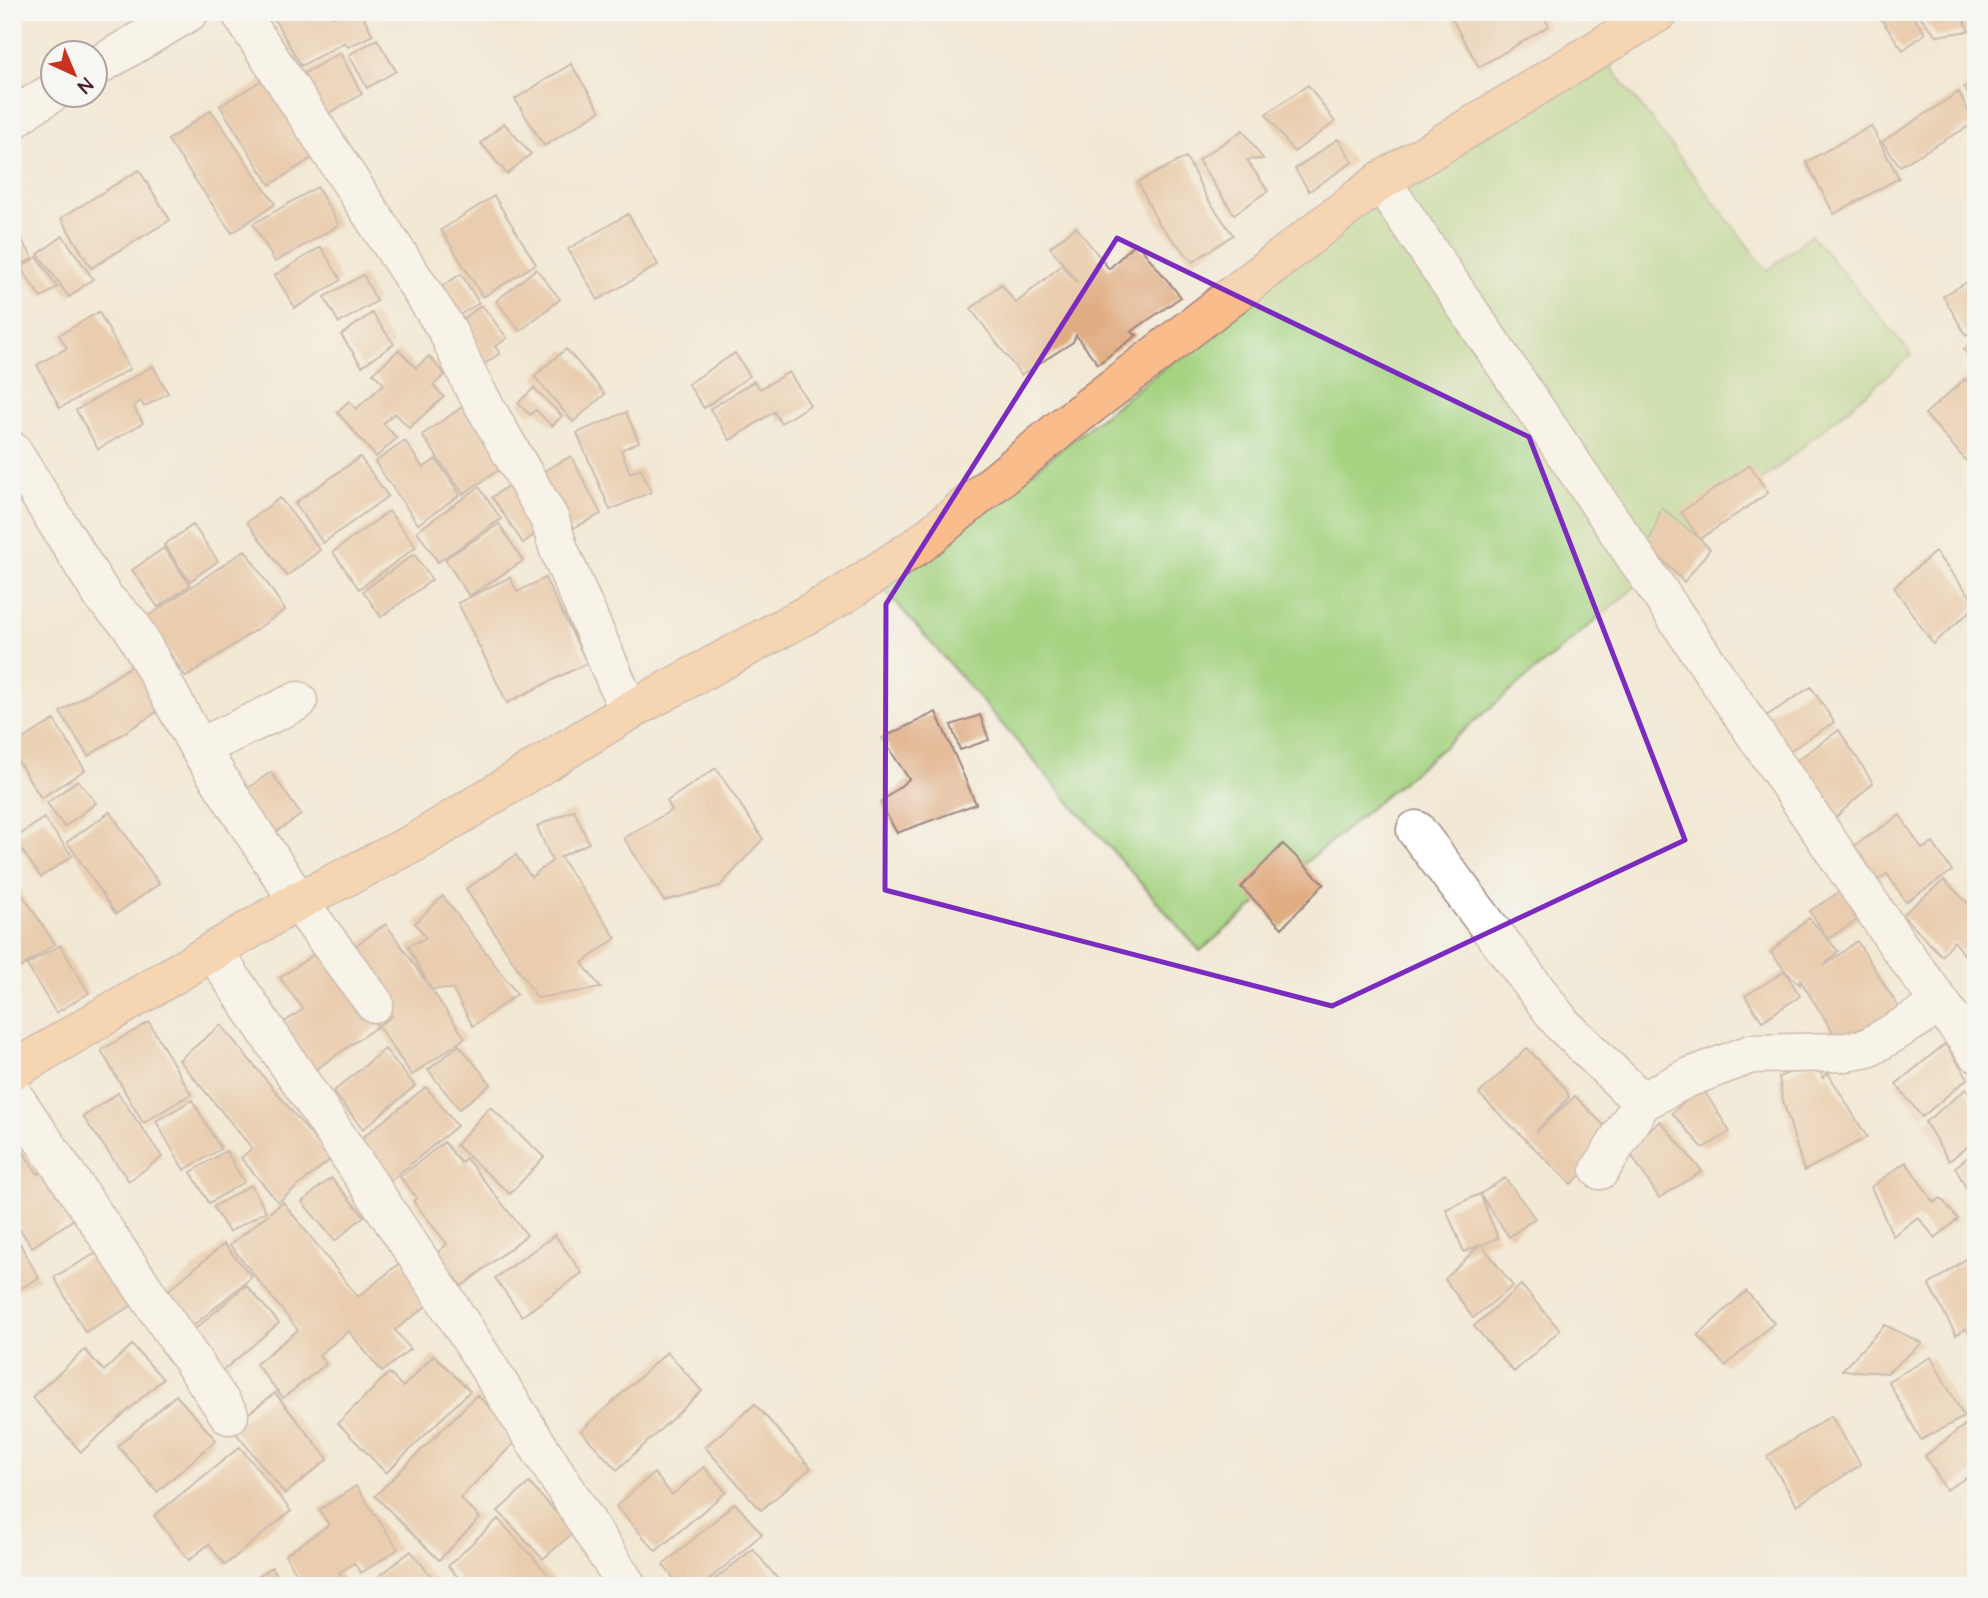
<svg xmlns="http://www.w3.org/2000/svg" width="1988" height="1598" viewBox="0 0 1988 1598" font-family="'Architects Daughter',sans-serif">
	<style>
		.green { fill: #a5d381; stroke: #787956; stroke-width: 2 }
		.building { fill: #e0ac81 }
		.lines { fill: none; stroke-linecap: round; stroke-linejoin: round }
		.minor-casing { stroke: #9e8480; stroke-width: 41 }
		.major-casing { stroke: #9e8480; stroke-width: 41 }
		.minor { stroke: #fff; stroke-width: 38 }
		.major { stroke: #fabc8b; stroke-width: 38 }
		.marked { fill: none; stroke: #7b2cbf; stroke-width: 5; stroke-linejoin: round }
	</style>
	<rect width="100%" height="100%" fill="#f6f6f2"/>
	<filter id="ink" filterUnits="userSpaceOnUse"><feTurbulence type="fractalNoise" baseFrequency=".0143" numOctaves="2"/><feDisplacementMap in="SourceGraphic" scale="14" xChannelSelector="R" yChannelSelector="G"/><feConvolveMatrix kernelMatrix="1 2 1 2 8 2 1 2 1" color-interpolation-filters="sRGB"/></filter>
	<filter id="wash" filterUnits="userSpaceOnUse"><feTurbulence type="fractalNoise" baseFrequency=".00686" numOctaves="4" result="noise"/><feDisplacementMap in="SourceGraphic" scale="28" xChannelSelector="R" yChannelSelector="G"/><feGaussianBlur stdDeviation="1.57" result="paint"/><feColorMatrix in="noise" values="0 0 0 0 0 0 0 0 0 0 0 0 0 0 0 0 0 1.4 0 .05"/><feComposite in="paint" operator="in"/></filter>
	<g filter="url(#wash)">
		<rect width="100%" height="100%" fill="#f2e9d5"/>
		<!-- green -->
		<path class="green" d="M1607 62 1767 271 1811 235 1912 355 1200 951 884 589 1367 207Z"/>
		<g id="blocks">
			<!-- building -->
			<path class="building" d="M277 12H332L334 17 343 12H361L373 35 348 47 345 42 301 66 272 15Z
				M1448 12H1541L1549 26 1479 67Z
				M1876 12H1910L1925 34 1903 50Z
				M1920 12H1976V16L1964 21 1969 31 1937 36 1918 14Z
				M377 39 396 71 367 88 349 55Z
				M340 53 362 94 319 119 296 78Z
				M571 64 600 111 544 146 515 99Z
				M269 76 318 154 270 185 220 106Z
				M1976 82V108L1964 87Z
				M1308 85 1335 122 1294 152 1266 114Z
				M1959 92 1974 123 1900 166 1882 142Z
				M211 110 275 204 232 233 168 140Z
				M504 123 531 154 507 174 481 143Z
				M1871 126 1899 178 1834 214 1806 162Z
				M1243 130 1263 159 1247 160 1268 191 1234 214 1198 160Z
				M1338 139 1353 162 1309 191 1295 169Z
				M1186 157 1207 198 1233 235 1193 262 1158 223 1138 182Z
				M139 170 170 220 91 268 61 218Z
				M317 187 339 225 275 262 253 224Z
				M494 196 536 264 483 297 441 230Z
				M628 214 658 265 598 300 568 249Z
				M12 225 33 258 12 270Z
				M1076 227 1109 269 1136 242 1181 297 1131 332 1137 335 1098 364 1076 335 1073 342 1021 375 971 309 1001 284 1016 303 1062 265 1078 283 1050 247Z
				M63 236 93 279 69 297 38 254Z
				M321 247 341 280 295 308 275 275Z
				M37 257 57 287 41 298 21 268Z
				M536 269 560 299 520 331 496 301Z
				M12 272 22 287 12 293Z
				M461 274 479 303 453 319 435 291Z
				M363 275 377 301 339 323 324 297Z
				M1976 277V330L1966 335 1943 296Z
				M482 305 507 338 495 347 500 353 479 368 450 329Z
				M99 312 130 369 60 408 37 365 67 348 59 335Z
				M372 313 394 344 362 366 341 335Z
				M1976 341V371L1964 349Z
				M566 349 605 394 573 422 534 376Z
				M399 350 416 368 429 356 445 375 433 385 444 397 409 428 395 413 383 423 397 438 376 457 337 412 349 401 356 409 384 384 373 373Z
				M735 353 750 376 704 408 688 384Z
				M153 366 168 393 144 407 141 401 133 406 143 423 98 449 76 410Z
				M789 372 810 405 781 423 774 412 730 440 710 409 754 381 760 389Z
				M1965 379 1976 391V472L1925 414Z
				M534 388 562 416 552 426 536 410 530 415 518 403Z
				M465 405 506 465 463 494 422 435Z
				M626 412 639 442 621 450 630 473 641 468 651 492 610 510 577 433Z
				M405 441 423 468 436 459 460 495 418 524 375 462Z
				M571 456 601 514 560 535 531 478Z
				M360 457 388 496 323 543 295 503Z
				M1750 465 1768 493 1700 539 1710 549 1684 582 1648 545 1662 508 1700 539 1681 512Z
				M12 467 30 497 12 507Z
				M519 478 550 523 523 543 492 497Z
				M479 487 501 519 438 562 417 531Z
				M280 498 320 550 287 576 247 522Z
				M389 511 416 547 359 589 333 552Z
				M499 524 523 561 469 596 445 559Z
				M193 525 218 561 190 581 164 545Z
				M164 548 190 585 158 607 132 570Z
				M245 550 285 610 186 677 146 618Z
				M1935 552 1976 603V606L1933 644 1894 587Z
				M414 554 432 580 381 617 363 591Z
				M510 577 517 592 545 578 587 663 507 703 458 603Z
				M138 662 166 706 88 756 60 712Z
				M1811 687 1834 722 1783 755 1760 720Z
				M936 712 976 804 897 833 880 803 909 779 882 738Z
				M980 715 989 740 960 750 951 725Z
				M54 720 85 770 41 798 12 752V746Z
				M1839 730 1873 783 1835 818 1789 766Z
				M716 768 763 839 720 886 664 901 624 838 672 810 667 801Z
				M271 772 301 815 270 836 241 793Z
				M78 780 96 803 64 827 47 803Z
				M574 810 589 843 560 857 616 938 582 963 601 988 537 998 466 889 516 855 531 877 552 861 537 826Z
				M110 812 159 884 116 914 67 842Z
				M1900 815 1922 849 1933 843 1952 871 1906 902 1887 874 1878 880 1854 846Z
				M44 818 72 856 41 877 14 839Z
				M1283 844 1324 884 1282 928 1241 887Z
				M12 879 55 944 12 973Z
				M1944 880 1976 911V970L1954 941 1942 956 1902 915Z
				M1844 889 1862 917 1828 939 1838 951 1824 966 1857 941 1902 1013 1844 1049 1800 980V985L1785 971 1800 996 1762 1021 1745 996 1785 971 1771 952 1809 918 1828 939 1810 911Z
				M443 896 517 994 473 1026 452 989H431L408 946 426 938 415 923Z
				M386 924 465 1038 412 1075 378 1026 392 1016 348 951Z
				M60 945 89 993 56 1013 27 965Z
				M324 947 378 1026 312 1072 280 1025 303 1009 280 978Z
				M149 1022 191 1094 143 1123 101 1050Z
				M221 1025 331 1159 278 1202 241 1158 252 1148 179 1060Z
				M1945 1044 1968 1078 1922 1117 1896 1084Z
				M459 1045 491 1084 459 1109 428 1070Z
				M1527 1048 1565 1088 1569 1097 1535 1133 1575 1096 1618 1140 1571 1184 1479 1094Z
				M385 1049 415 1086 363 1129 333 1092Z
				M1815 1061 1823 1078 1828 1073 1867 1137 1804 1171 1782 1097 1779 1077Z
				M1701 1086 1730 1132 1703 1148 1672 1113Z
				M426 1087 457 1126 390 1181 358 1141Z
				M1966 1089 1976 1105V1140L1949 1161 1925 1122Z
				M118 1093 162 1157 129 1181 83 1117Z
				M192 1100 221 1149 184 1170 156 1121Z
				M490 1107 544 1157 510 1194 456 1145Z
				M1660 1121 1702 1171 1659 1198 1627 1148Z
				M16 1141 38 1174 57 1161 89 1209 32 1247 12 1218V1143Z
				M444 1142 461 1163 466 1158 527 1235 462 1286 436 1254 447 1244 413 1201 417 1198 400 1177Z
				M226 1151 244 1182 209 1203 191 1172Z
				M1976 1151V1199L1973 1201 1955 1167Z
				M1906 1162 1934 1203 1941 1198 1958 1219 1935 1238 1918 1217 1893 1236 1871 1187Z
				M331 1178 364 1216 335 1241 302 1202Z
				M1505 1178 1535 1218 1509 1237 1480 1194 1498 1238 1482 1245 1513 1286 1473 1318 1445 1279 1480 1245 1464 1252 1446 1209 1480 1194Z
				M251 1185 266 1211 229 1232 213 1207Z
				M283 1202 358 1297 402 1261 434 1300 395 1330 410 1349 382 1372 349 1331 319 1355 326 1364 283 1398 256 1364 298 1330 230 1245Z
				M12 1229 39 1278 12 1293Z
				M555 1235 582 1273 522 1316 495 1278Z
				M224 1244 252 1277 187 1331 159 1298Z
				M102 1250 133 1305 85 1332 54 1277Z
				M1976 1252V1343L1966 1329 1956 1335 1929 1285Z
				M246 1285 279 1323 220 1373 187 1336Z
				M1521 1285 1560 1330 1514 1372 1474 1326Z
				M1746 1291 1774 1323 1725 1366 1698 1335Z
				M1885 1325 1922 1343 1887 1373 1842 1370Z
				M132 1345 163 1379 81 1452 32 1397 85 1350 104 1371Z
				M667 1352 702 1391 617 1470 581 1431Z
				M434 1355 470 1391 386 1473 338 1423 389 1373 403 1387Z
				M1931 1357 1964 1417 1921 1440 1888 1381Z
				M275 1393 328 1459 285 1494 231 1427Z
				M176 1395 216 1440 157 1492 118 1446Z
				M477 1395 520 1437 460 1498 480 1518 439 1560 375 1496Z
				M755 1404 811 1468 761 1510 705 1447Z
				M1831 1416 1861 1465 1797 1505 1767 1456Z
				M1976 1416V1472L1946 1490 1925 1456Z
				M240 1447 291 1511 225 1565 209 1544 189 1560 154 1516Z
				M704 1467 726 1492 656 1551 616 1506 654 1473 672 1495Z
				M529 1483 574 1532 543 1559 498 1511Z
				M356 1486 398 1549 361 1573 354 1563 339 1573 347 1586H305L285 1555 329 1525 319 1510Z
				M735 1503 762 1534 702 1586H680L663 1565Z
				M498 1519 559 1586H466L448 1566Z
				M753 1549 781 1583 777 1586H712L710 1583Z
				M411 1551 439 1586H367Z
				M272 1567 285 1586H245Z"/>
		</g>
	</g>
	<g filter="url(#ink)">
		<use href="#blocks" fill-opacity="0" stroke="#9e8480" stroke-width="2"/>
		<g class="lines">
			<!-- minor casing -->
			<g class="minor-casing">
				<path id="minor" d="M240 12 447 330 472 384 550 520 559 550 629 711
					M94 68 189 12
					M12 121 29 107 52 93
					M1381 181 1898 945 1976 1052
					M12 451 104 598 131 625 199 748 298 901 374 1003
					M199 748 298 701
					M1416 830 1562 1024 1642 1102
					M214 952 440 1291 627 1586
					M12 1094 229 1415
					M1600 1170 1642 1102 1685 1079 1751 1054 1846 1052 1868 1048 1941 1004"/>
			</g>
			<!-- major casing -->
			<g class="major-casing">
				<path id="major" d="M12 1071 298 901 416 842 629 711 843 595 920 544 1066 424 1381 181 1659 12"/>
			</g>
			<!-- minor -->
			<use href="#minor" class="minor"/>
			<!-- major -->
			<use href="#major" class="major"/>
		</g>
	</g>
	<!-- marked area -->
	<path d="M0 0H1988V1598H0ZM1117 238 1529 437 1685 840 1332 1006 885 890 886 604Z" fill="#f2e9d5" fill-opacity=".55" fill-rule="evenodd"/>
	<path class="marked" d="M1117 238 1529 437 1685 840 1332 1006 885 890 886 604Z"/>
	<!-- margin -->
	<rect width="1988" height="1598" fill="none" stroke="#f6f6f2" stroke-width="42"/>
	<!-- north arrow -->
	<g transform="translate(74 74) rotate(136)"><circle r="33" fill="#f6f6f2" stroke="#b1a0a2" stroke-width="2"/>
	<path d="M0-5L12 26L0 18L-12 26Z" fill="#c8321e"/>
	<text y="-10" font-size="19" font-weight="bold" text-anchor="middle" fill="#4a1f2b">N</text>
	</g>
</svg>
